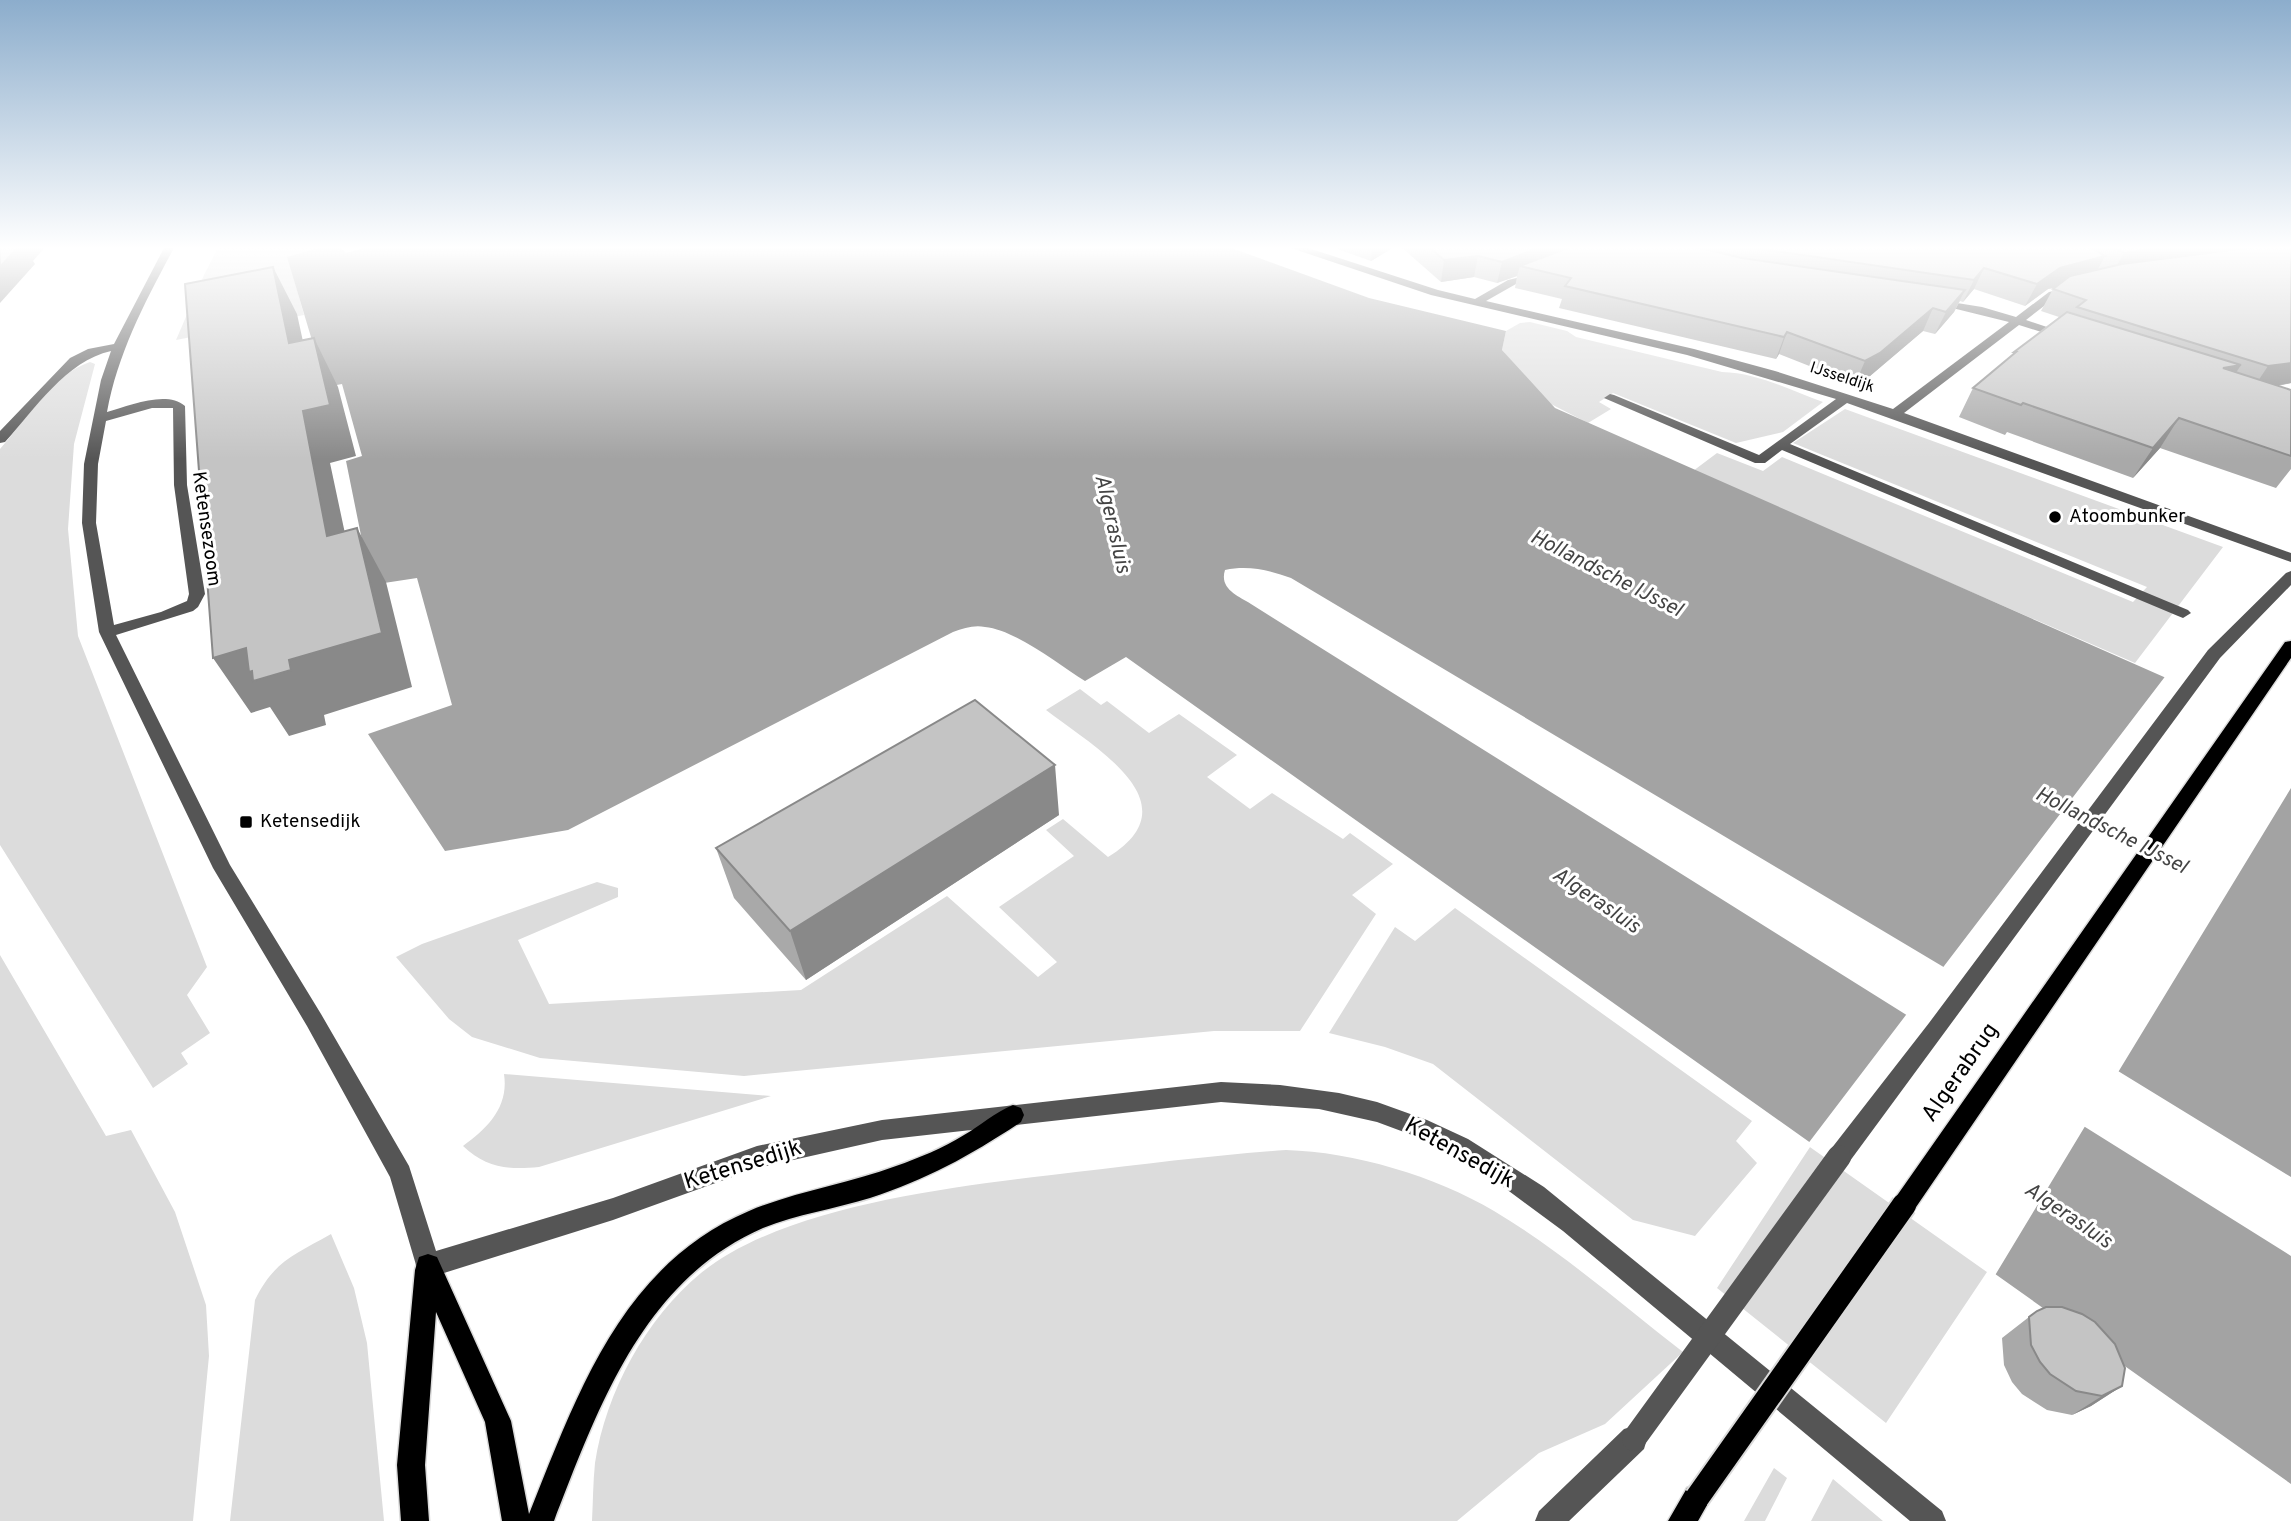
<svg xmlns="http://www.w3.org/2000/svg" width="2291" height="1521" viewBox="0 0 2291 1521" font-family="Overpass,sans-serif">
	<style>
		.green { fill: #dcdcdc }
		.water { fill: #a3a3a3 }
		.pier { fill: #fff }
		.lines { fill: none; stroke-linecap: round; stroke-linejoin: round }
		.major-casing { stroke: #dbdbdb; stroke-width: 3 }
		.minor { fill: #555; fill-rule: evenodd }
		.major { fill: #000; fill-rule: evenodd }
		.major-bridge-casing { stroke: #dbdbdb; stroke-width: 28; stroke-linecap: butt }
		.minor-bridge { stroke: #555; stroke-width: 24 }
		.major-bridge { stroke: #000; stroke-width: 24 }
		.wall { fill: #a9a9a9 }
		.shaded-wall { fill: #898989 }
		.building { fill: #c4c4c4; stroke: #898989; stroke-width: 2 }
		.poi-dot { fill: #000; stroke: #fff; stroke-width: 2.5 }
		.labels { text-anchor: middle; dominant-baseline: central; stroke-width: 6; stroke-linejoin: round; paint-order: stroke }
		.far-street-label { font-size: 16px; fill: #000; stroke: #fff }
		.poi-label { font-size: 19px; fill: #000; stroke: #fff; text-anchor: start }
		.street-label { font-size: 19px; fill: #000; stroke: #fff }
		.water-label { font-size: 21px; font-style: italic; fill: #444; stroke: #fff }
		.near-street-label { font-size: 23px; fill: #000; stroke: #fff }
	</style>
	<rect width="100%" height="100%" fill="#fff"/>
	<!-- green -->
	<path class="green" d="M219 246H325L288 257 304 315 176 340 204 275Z
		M1530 322 1567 331 1576 337 1722 372C1758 373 1789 390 1823 402L1783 432 1736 443 1613 393 1599 402 1611 409 1588 423 1547 402 1502 350 1506 331 1520 323Z
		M90 362 95 364 74 444 68 529 78 636 207 967 187 995 210 1033 181 1053 188 1064 153 1088 0 845V449C25 421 53 374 90 362Z
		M1845 409 2223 547 2135 663 1693 471 1717 453 1763 471 1782 457 2133 602 2147 587 1793 443Z
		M1080 689 1101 705 1107 701 1149 733 1179 714 1237 755 1207 777 1250 809 1272 793 1343 839 1350 833 1393 864 1352 895 1376 914 1300 1031H1214L744 1076 540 1058 472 1037 449 1019 396 957 422 944 597 882 618 888V897L518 940 549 1004 801 990 947 896 1038 977 1057 962 999 907 1074 856 1046 830 1063 819 1108 857C1196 803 1092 746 1046 710Z
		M1455 908 1752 1121 1736 1141 1757 1163 1695 1236 1633 1220 1433 1064 1385 1047 1329 1033 1395 927 1415 941Z
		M0 955 106 1136 131 1130 175 1212 206 1305 209 1356 193 1521H0Z
		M504 1074 771 1096 539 1167C508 1170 486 1168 463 1146 488 1128 509 1107 504 1074Z
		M1812 1144 1989 1269 1886 1423 1717 1288Z
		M1286 1150C1354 1152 1435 1176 1494 1211 1561 1251 1621 1304 1683 1352L1605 1424 1539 1453 1457 1521H592C593 1502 593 1482 595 1463 606 1392 646 1318 701 1273 787 1203 968 1185 1076 1172 1146 1164 1215 1155 1286 1150Z
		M331 1234 354 1288 367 1343 384 1521H230L255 1300C274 1261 294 1255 331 1234Z
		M1774 1468 1787 1478 1765 1521H1744Z
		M1833 1479 1883 1521H1811Z"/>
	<!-- water -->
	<path class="water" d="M325 246H339L346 253 371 246H1226L1369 298 1506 331 1502 350 1555 408 2291 733V1177L2118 1071 1291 578C1269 570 1248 565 1225 570 1219 589 1238 596 1251 604L2291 1256V1484L1126 657 1085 681C1059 665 1016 630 985 627 974 625 964 628 953 632L568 830 445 851 368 734 452 705 417 578 371 585 346 461 362 456 342 384 326 387 287 257Z"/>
	<!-- pier -->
	<path class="pier" d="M2167 674 2291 729V788L2117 1074 1941 970Z
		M1909 1011 2087 1123 1994 1277 1807 1145Z"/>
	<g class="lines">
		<!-- major casing -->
		<g class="major-casing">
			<path id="major" d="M2291 641V658L1912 1213 1904 1216 1896 1213 1892 1205 1896 1197 2285 642Z
				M1013 1105 1021 1108 1024 1115 1021 1122C971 1155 928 1179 870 1198 835 1209 797 1214 763 1228 643 1280 598 1408 554 1521H502L485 1422 436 1312 425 1465 429 1521H401L397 1465 415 1270 419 1257 428 1254 437 1257 511 1421 529 1514C577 1395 621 1265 749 1211 796 1191 848 1184 896 1166 919 1158 943 1148 964 1135 980 1126 995 1112 1013 1105Z
				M1697 1484 1707 1488 1711 1498 1698 1521H1668L1687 1488Z"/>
		</g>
		<!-- minor -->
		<path class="minor" d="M165 246H175C146 300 118 352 107 412 129 406 166 390 185 406L187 485 205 594 198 607 193 611 116 635 230 865 321 1014 409 1166 436 1251 613 1198 757 1146 882 1120 1221 1082 1280 1085 1339 1093 1377 1102 1427 1120 1468 1139 1544 1187 1942 1511 1946 1521H1910L1563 1231 1490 1177 1412 1135 1377 1122 1319 1109 1221 1102 882 1140 757 1168 613 1220 428 1278 419 1275 390 1177 307 1026 213 868 99 632 82 523 84 464 101 380 111 351C66 361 35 409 5 442L0 443V431L70 358 88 349 114 344ZM152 408H173L174 485 189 594 187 601 161 612 114 625 96 523 98 464 106 421Z
			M1285 246H1302L1438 290 1475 299 1508 280 1541 272V276L1516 284 1486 301 1694 349 1775 371 1893 409 2009 322 1932 303V299L1982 307 2016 317 2049 292 2073 287V291L2057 296 2026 320 2068 334V338H2060L2019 325 1904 413 2291 553V562L1847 403 1790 444 2188 610 2191 613 2183 618 2178 616 1782 450 1765 463H1755L1604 398 1610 394 1614 395 1759 455 1836 399 1687 355 1431 295Z
			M2291 571V585L2220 658 1847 1165 1839 1168 1831 1165 1827 1157 1831 1149 1929 1023 2208 650 2286 573Z
			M1634 1426 1644 1429 1647 1439 1644 1449 1569 1521H1535L1539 1511 1624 1429Z"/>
		<!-- major -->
		<use href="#major" class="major"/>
		<!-- major-bridge casing -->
		<g class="major-bridge-casing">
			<path id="major-bridge" d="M1697 1498 1904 1205"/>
		</g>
		<!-- minor-bridge -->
		<path class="minor-bridge" d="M1634 1439 1839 1157"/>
		<!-- major-bridge -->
		<use href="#major-bridge" class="major-bridge"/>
	</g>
	<!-- wall -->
	<path class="wall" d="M1329 246H1396L1371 261Z
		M1400 246H2291V383L2278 386 2291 390V469L2276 488 2160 448 2133 478 2007 432 2005 435 1959 417 1973 388 2012 356 2014 352 2059 317 2041 311 2053 289 2055 288 2048 289 2025 306 1974 289 1963 302 1960 301 1954 312 1935 334 1923 331 1870 376 1855 384 1779 354 1776 359 1559 308 1562 299 1515 288 1517 276 1497 283 1474 277 1441 282Z
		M1059 815 806 980 734 898 716 848Z
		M2029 1317 2122 1386 2091 1406 2072 1415 2047 1410 2022 1394 2012 1382 2004 1365 2002 1338Z"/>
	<!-- shaded-wall -->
	<path class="shaded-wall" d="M18 246H46L33 261 35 264 0 303V267Z
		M1373 246H1396L1371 261Z
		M1543 246H1595L1520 266 1517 276 1497 283 1502 262Z
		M2174 246H2291L2112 274 2124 253Z
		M1478 256 1474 277 1441 282 1444 260Z
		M2105 256 2093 278 2048 289 2025 306 2037 284 2060 268Z
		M273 267 297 314 314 392 289 343Z
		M1984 268 1974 289 1963 302 1974 280Z
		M1965 290 1954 312 1935 334 1946 312Z
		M1933 308 1923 331 1870 376 1855 384 1865 361Z
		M1787 332 1779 354 1776 359 1784 337Z
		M314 338 338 387 356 456 330 463 357 590 327 536 303 411Z
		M2291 363V383L2252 390 2268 366Z
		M2241 365 2222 394 2223 368Z
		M2179 418 2160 448 2133 478 2153 448Z
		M357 528 386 582 412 687 324 715 326 725 289 736 270 707 251 713 213 658 246 648 289 660Z
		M1055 765 1059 815 806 980 790 931Z
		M2122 1386 2091 1406 2072 1415 2102 1396Z"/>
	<!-- building -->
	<path class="building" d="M0 246H19L0 267Z
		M1428 246H1543L1502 262 1478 256 1444 260Z
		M1573 246H1692L1742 258 1965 290 1946 312 1933 308 1880 353 1865 361 1787 332 1784 337 1565 286 1571 278 1520 266Z
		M1741 246H2087L2105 256 2060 268 2037 284 1984 268 1974 280Z
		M2112 246H2174L2124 253Z
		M2263 246H2291V363L2268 366 2077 307 2086 300 2053 289 2070 276 2122 264Z
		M273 267 289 343 314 338 330 405 303 411 327 536 357 528 382 633 289 660 291 670 253 681 252 671 249 672 246 648 213 658 185 284Z
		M2067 312 2241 365 2223 368 2291 390V456L2179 418 2153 448 2023 403 2021 405 1973 388 2016 352H2014Z
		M975 700 1055 765 790 931 716 848Z
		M2046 1307H2062L2082 1314 2095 1322 2115 1344 2125 1368 2122 1386 2102 1396 2076 1391 2050 1374 2040 1362 2031 1345 2029 1317 2037 1311Z"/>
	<!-- sky -->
	<linearGradient id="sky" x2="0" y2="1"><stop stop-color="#8cadcc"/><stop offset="0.54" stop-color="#fff"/><stop offset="1" stop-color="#fff" stop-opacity="0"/></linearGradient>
	<rect width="2291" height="459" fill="url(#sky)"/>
	<!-- markers -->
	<g class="poi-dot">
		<circle cx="2055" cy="517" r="7"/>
		<rect x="239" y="815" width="14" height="14" rx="3.5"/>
	</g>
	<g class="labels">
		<!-- far-street labels -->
		<g class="far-street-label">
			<text transform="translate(1842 378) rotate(18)">IJsseldijk</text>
		</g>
		<!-- poi labels -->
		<g class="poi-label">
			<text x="2069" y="517">Atoombunker</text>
			<text x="260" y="822">Ketensedijk</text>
		</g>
		<!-- street labels -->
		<g class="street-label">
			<text transform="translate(206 529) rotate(82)">Ketensezoom</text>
		</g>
		<!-- water labels -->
		<g class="water-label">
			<text transform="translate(1112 524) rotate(77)">Algerasluis</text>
			<text transform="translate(1606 574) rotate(27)">Hollandsche IJssel</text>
			<text transform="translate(2111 831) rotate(27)">Hollandsche IJssel</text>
			<text transform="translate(1596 901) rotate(34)">Algerasluis</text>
			<text transform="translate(2068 1216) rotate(34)">Algerasluis</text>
		</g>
		<!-- near-street labels -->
		<g class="near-street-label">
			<text transform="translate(1961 1073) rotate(-55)">Algerabrug</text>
			<text transform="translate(1459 1154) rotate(29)">Ketensedijk</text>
			<text transform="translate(743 1166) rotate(-17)">Ketensedijk</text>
		</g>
	</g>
</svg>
